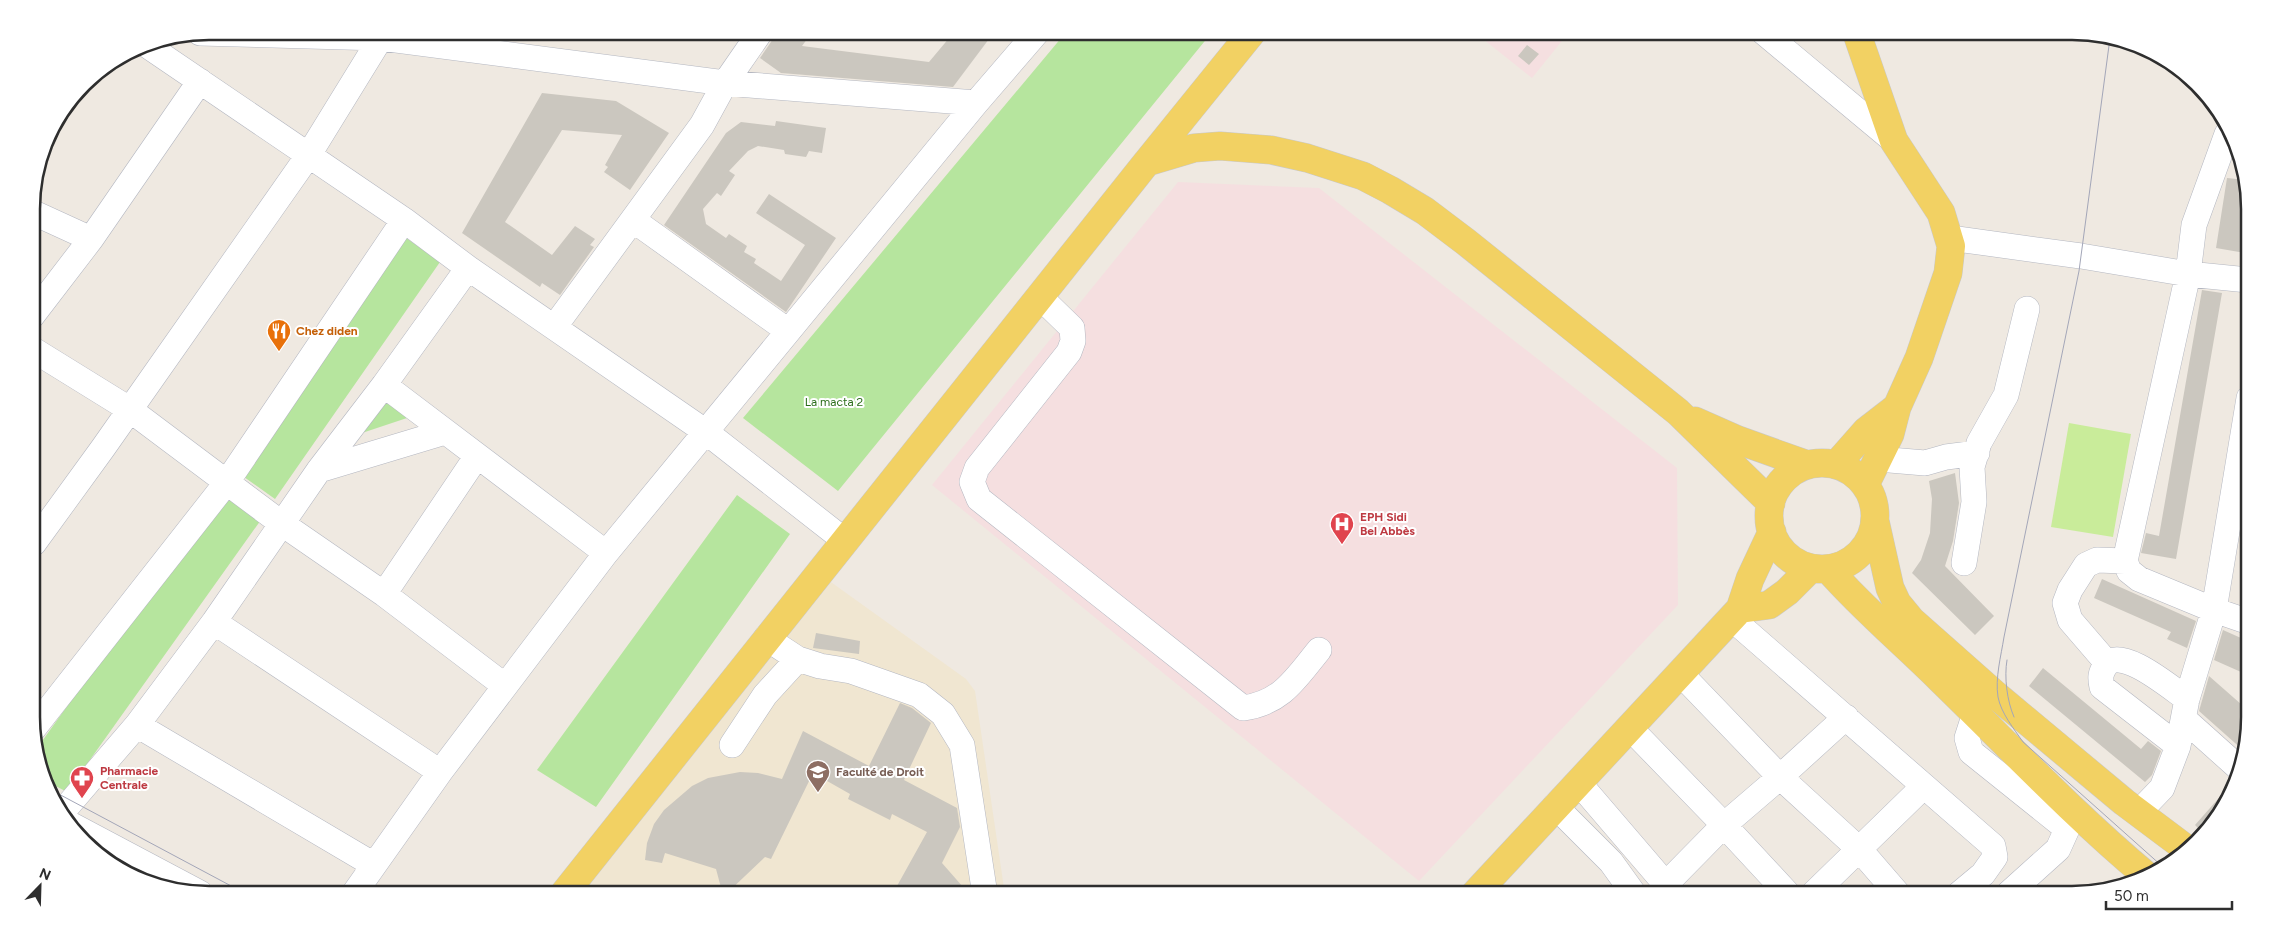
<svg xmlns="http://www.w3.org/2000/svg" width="2281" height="926" viewBox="0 0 2281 926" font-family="Figtree,sans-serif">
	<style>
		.education { fill: #f0e6d1 }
		.medical { fill: #f5dfe0 }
		.green { fill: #b6e59e }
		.pitch { fill: #c9ec9a }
		.building { fill: #cbc7bf }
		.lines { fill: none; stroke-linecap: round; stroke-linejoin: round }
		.minor-casing { stroke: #b4b7c1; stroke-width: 26 }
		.major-casing { stroke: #c9c9c9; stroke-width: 29 }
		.minor { stroke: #fff; stroke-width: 25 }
		.major { stroke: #f2d163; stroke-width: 28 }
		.tram { stroke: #a3a6b8; stroke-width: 1 }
		.labels { text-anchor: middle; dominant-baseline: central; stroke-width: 4; stroke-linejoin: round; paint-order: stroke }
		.food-label { font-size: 12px; font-weight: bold; fill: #c56008; stroke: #fff; text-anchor: start }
		.park-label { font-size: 12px; fill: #2c6e1b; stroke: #fff }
		.health-label { font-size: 12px; font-weight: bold; fill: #be3a42; stroke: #fff; text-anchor: start }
		.education-label { font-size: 12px; font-weight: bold; fill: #785e54; stroke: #fff; text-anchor: start }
		.rim { fill: none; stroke: #2e2e2e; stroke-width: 2.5 }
	</style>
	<rect width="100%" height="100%" fill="#efe9e1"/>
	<!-- education -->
	<path class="education" d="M828 580 966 679 975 691 1005 895H564Z"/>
	<!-- medical -->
	<path class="medical" d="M1473 31H1570L1532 78Z
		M1178 182 1319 188 1677 468 1678 605 1419 881 932 485Z"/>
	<!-- green -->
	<path class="green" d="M1067 31H1213L838 491 743 418Z
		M405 237 440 262 275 499 237 472Z
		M382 392 413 416 353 436Z
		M223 489 263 517 67 792 50 783 35 751Z
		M737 495 790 534 596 807 537 770Z"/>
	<!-- pitch -->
	<path class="pitch" d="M2069 423 2131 434 2113 537 2051 527Z"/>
	<!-- building -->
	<path class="building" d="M775 31H813L802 46 929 62 955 31H995L953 87 781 73 760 58 773 39Z
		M1527 45 1539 54 1529 65 1518 56Z
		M542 93 616 101 669 133 630 190 604 172 608 167 605 165 622 135 562 130 505 222 552 255 575 226 595 239 590 245 594 247 560 295 542 283 540 287 462 233Z
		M776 121 826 128 822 153 809 151 806 157 785 154 784 150 758 146 748 151 729 171 735 175 721 196 717 193 703 209 706 224 726 238 729 234 747 246 744 252 756 259 754 263 781 281 805 245 756 213 769 194 836 238 786 312 664 225 726 133 741 122 775 126Z
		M2227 178 2246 180 2248 186V229L2245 253 2216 248Z
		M2202 290 2222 293 2176 559 2141 553 2146 533 2159 536Z
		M1955 473 1959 503 1953 541 1945 566 1994 616 1975 635 1912 573 1921 560 1930 533 1932 499 1929 481Z
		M2102 579 2196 621 2187 648 2167 639 2171 632 2094 598Z
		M2223 630 2250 642V676L2214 660Z
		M816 633 860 641 859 654 813 648Z
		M2043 668 2141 749 2148 741 2161 751 2152 775 2145 782 2029 686Z
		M2209 676 2250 712 2244 751 2199 711Z
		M900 703 912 708 931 723 904 780 957 808 960 827 942 863 970 895H892L927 832 892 814 890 820 848 799 850 794 813 773 771 859 765 857 725 895H723L716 869 665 853 662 863 645 860 647 843 654 824 664 810 692 786 708 778 740 772 758 773 782 779 803 731 869 766Z
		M2225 791 2230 794 2213 825 2204 834 2195 825Z"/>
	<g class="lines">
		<!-- minor casing -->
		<g class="minor-casing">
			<path id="minor" d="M1762 31 1894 141
				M200 33 381 38 725 83 702 125 555 326
				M145 44 404 220 468 268 706 432 844 540
				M725 83 976 103 1038 31
				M725 83 761 31
				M2227 134 2194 225 2188 274 2125 561 2129 571 2139 579 2214 610 2249 622
				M32 212 91 239
				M633 220 788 331
				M1950 238 2081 256 2188 274 2248 280
				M1039 296 1072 328 1073 341 1069 352 977 468 972 482 979 499 1243 708C1282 703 1296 678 1319 650
				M32 316 91 239 200 81
				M32 349 129 409 281 523 384 594 505 686
				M384 385 606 553
				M1878 459 1925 463 1946 457 1977 453
				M319 470 445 432
				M34 543 103 448 308 156 385 31
				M1964 563 1974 502 1972 467 1979 443 2006 395 2027 309
				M384 594 477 456
				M1731 618 1993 846 1995 857 1983 874 1959 894
				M214 622 440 772
				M766 638 798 659 820 666 851 671 919 695 943 714 962 745 985 895
				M2107 663 2070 620 2065 603 2070 590 2086 565 2097 560 2125 561
				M1680 673 1780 777 1846 717
				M1975 713 1967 738 1971 752 2067 829
				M2184 719 2241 770
				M137 725 374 865
				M34 728 227 482 404 220
				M1630 728 1724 825 1788 894
				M732 745 765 695 798 659
				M2178 746 2102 687C2100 678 2100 673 2106 665 2121 645 2172 689 2187 699
				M1578 782 1674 894
				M1555 806 1611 862 1634 894
				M64 810 137 725 214 622 319 470 384 385 468 268
				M2138 813 2162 788 2178 746 2187 699 2214 610 2249 398
				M70 824 200 893
				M1665 885 1724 825 1780 777 1860 850 1898 894
				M1813 894 1924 786
				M2008 894 2058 849 2067 829 2071 813
				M353 895 440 772 606 553 976 103"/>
		</g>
		<!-- major casing -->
		<g class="major-casing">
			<path id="major" d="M1856 31 1894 141 1941 213 1951 246 1948 273 1919 358 1897 407 1890 434 1865 485
				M1147 162 1253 31
				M1695 421 1738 440 1808 465
				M1769 516a53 53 0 1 1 106 0a53 53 0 1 1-106 0Z
				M1836 465 1866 431 1897 407
				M1875 521 1890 588 1897 603 1911 620 1998 697 2124 802 2188 850
				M1828 569C1863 609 1903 642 1941 680 2009 746 2074 815 2147 876
				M1740 609 1769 605 1787 592 1811 568
				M563 895 1147 162 1194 148 1220 146 1271 150 1307 158 1363 176 1390 190 1425 211 1466 242 1678 412 1771 503
				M1474 895 1740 609 1750 579 1772 532"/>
		</g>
		<!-- minor -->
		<use href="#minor" class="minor"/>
		<!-- major -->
		<use href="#major" class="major"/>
		<!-- tram -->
		<path class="tram" d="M2110 38 2079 271 2004 637C2001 656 1995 678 1998 697 2001 713 2014 729 2023 742L2163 867
			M2007 660C2004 677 2007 701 2014 717
			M55 792 248 895"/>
	</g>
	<!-- icons -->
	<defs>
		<g id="restaurant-pin" transform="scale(1.25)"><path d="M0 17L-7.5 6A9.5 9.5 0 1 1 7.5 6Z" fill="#e8710a" stroke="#fff"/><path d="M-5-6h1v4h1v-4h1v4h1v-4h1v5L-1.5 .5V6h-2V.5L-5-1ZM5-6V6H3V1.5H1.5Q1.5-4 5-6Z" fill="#fff"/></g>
		<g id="hospital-pin" transform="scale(1.25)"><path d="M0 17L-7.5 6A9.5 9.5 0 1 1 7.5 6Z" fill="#e0444e" stroke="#fff"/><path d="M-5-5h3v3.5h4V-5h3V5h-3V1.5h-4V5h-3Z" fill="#fff"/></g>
		<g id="university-pin" transform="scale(1.25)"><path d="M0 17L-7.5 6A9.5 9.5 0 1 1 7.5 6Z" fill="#8d6e63" stroke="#fff"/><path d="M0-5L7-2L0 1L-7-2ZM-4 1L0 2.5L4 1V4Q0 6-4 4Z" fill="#fff"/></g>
		<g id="pharmacy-pin" transform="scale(1.25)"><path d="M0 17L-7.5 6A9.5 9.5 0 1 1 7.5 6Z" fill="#e0444e" stroke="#fff"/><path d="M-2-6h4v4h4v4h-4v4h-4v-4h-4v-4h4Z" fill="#fff"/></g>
	</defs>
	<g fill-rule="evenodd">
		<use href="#restaurant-pin" x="279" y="331"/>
		<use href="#hospital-pin" x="1342" y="524"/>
		<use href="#university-pin" x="818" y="772"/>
		<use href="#pharmacy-pin" x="82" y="778"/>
	</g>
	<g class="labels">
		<!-- food labels -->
		<g class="food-label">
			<text x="296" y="331">Chez diden</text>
		</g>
		<!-- park labels -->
		<g class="park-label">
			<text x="834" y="402">La macta 2</text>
		</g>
		<!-- health labels -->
		<g class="health-label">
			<text x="1360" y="517">EPH Sidi<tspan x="1360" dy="14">Bel Abbès</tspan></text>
			<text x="100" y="771">Pharmacie<tspan x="100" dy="14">Centrale</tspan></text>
		</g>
		<!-- education labels -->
		<g class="education-label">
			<text x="836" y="772">Faculté de Droit</text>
		</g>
	</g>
	<!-- crop -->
	<path d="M0 0H2281V926H0ZM209 40H2072A169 169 0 0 1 2241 209V717A169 169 0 0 1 2072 886H209A169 169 0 0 1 40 717V209A169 169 0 0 1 209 40Z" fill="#fff" fill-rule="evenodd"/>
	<path class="rim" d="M209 40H2072A169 169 0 0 1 2241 209V717A169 169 0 0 1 2072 886H209A169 169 0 0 1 40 717V209A169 169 0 0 1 209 40Z"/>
	<!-- north arrow -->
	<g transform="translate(40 886) rotate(23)" stroke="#ffffff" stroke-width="4" paint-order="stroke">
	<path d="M0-4L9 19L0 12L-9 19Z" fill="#2e2e2e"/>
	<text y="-8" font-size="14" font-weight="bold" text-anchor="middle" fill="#2e2e2e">N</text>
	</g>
	<!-- scale -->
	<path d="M2106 901v8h126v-8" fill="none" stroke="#2e2e2e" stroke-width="2.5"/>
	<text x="2114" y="901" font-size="15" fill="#2e2e2e" stroke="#ffffff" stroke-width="4" paint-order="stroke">50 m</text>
</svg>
